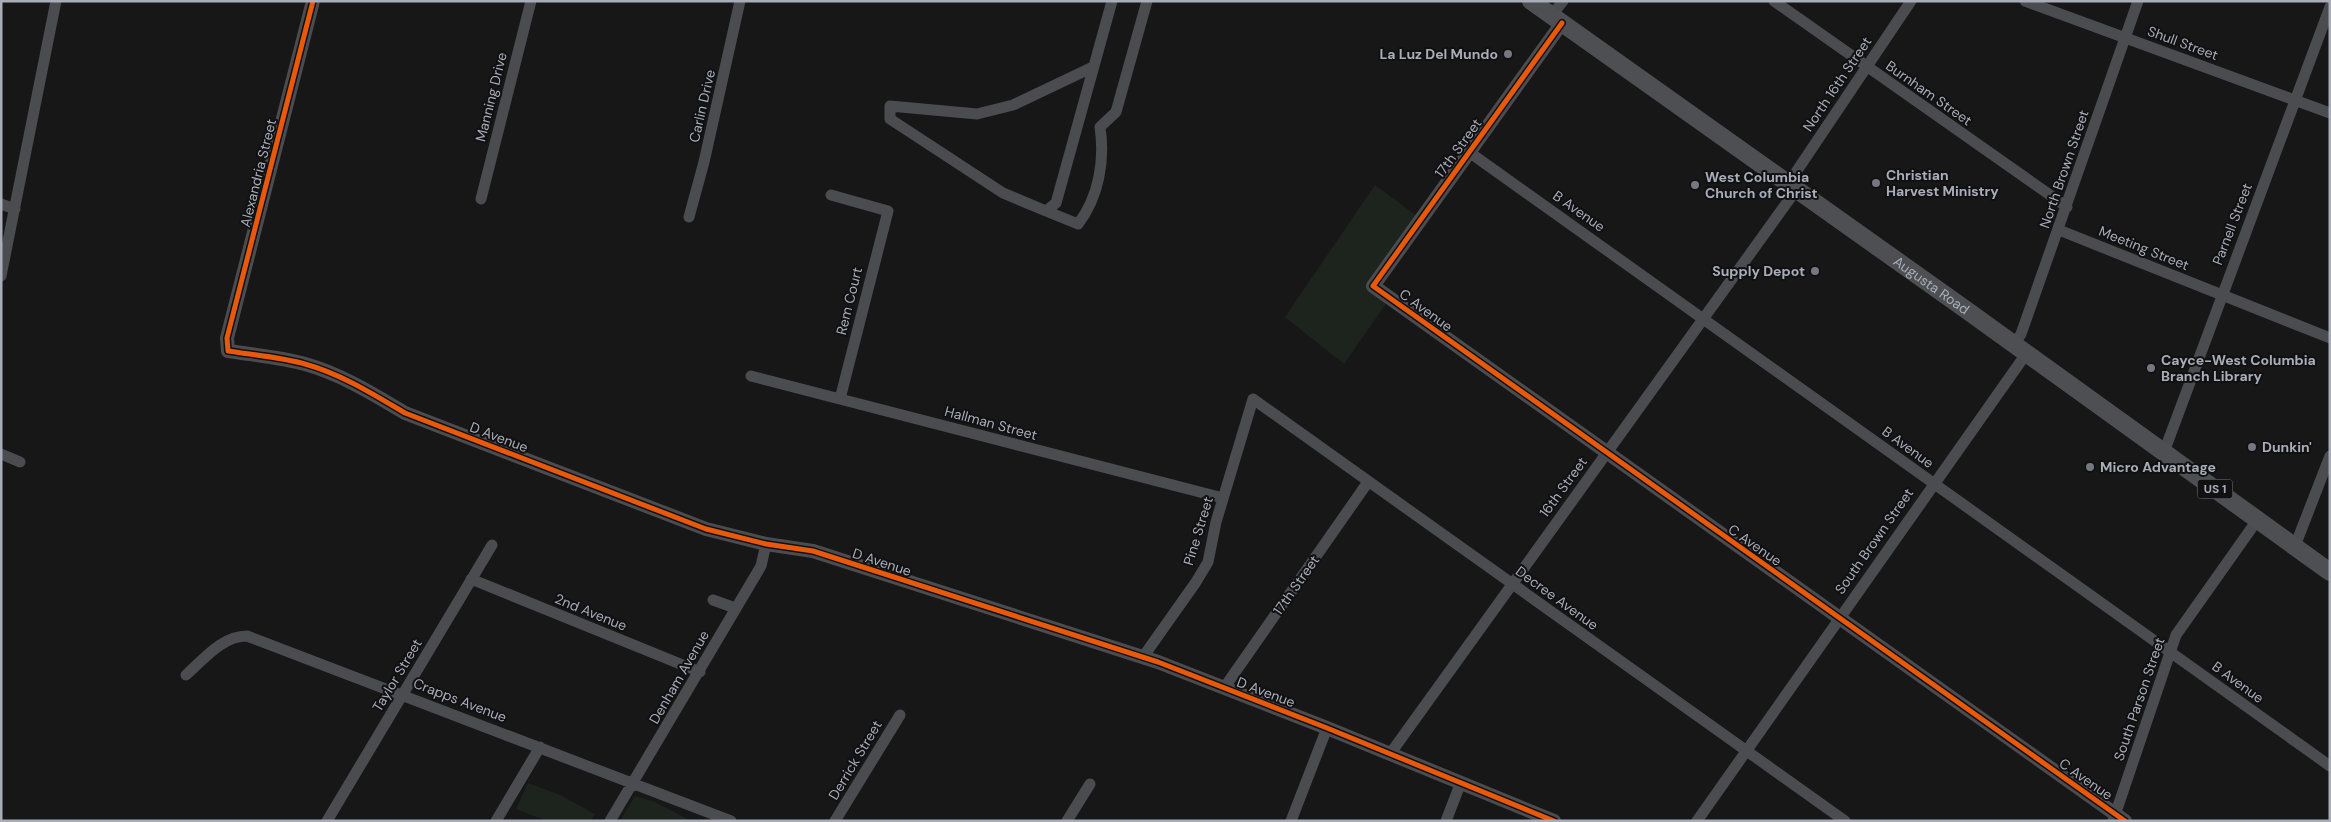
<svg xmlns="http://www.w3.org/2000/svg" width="2331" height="822" viewBox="0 0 2331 822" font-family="'DM Sans',sans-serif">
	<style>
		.green { fill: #1d241e }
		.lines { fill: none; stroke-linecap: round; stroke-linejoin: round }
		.minor { stroke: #4b4c50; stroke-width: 11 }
		.tertiary { stroke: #4b4c50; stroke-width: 14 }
		.primary { stroke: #4d4f52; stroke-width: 18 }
		.cycleway-casing { stroke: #111113; stroke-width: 8 }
		.cycleway { stroke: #e8590c; stroke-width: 5 }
		.poi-dot { fill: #757880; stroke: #111113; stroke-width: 2 }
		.labels { text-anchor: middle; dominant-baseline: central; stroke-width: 4; stroke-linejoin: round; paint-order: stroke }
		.shield { fill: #111113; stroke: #7b7e86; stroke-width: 1 }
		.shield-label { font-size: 12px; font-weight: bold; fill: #a8adb8 }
		.street-label { font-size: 14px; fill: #a8adb8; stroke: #111113 }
		.poi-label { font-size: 14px; font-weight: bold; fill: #a8adb8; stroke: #111113; text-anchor: start }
	</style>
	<rect width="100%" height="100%" fill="#171717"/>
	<!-- green -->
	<path class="green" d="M1375 185 1421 219 1373 285 1390 298 1344 364 1285 317Z
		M528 783 560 795 595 814 591 821H547L516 809Z
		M635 796 655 802 691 821H620Z"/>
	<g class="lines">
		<!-- minor -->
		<path class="minor" d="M1774 1 2067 207
			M2025 1 2330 113
			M1551 16 1563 1
			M1093 67 1013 105 977 114 890 106V119L1003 193 1046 211 1056 203 1112 1
			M1469 152 2330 766
			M1788 184 1911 1
			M831 195 888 211 840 399
			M481 199 531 1
			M1 204 15 209
			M1046 211 1078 224C1099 197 1105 160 1100 127L1116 112 1147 1
			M689 217 704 162 740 1
			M2059 230 2330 338
			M1 276 56 1
			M2014 345 2021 334 2138 1
			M751 376 1223 498
			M2164 452 2330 7
			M1 454 20 462
			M2295 546 2330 456
			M471 579 700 672
			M713 600 735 608
			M1143 657 1196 582 1208 562 1216 522 1253 399 1845 821
			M186 675C204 659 222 636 247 636L731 821
			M1224 688 1368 482
			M1390 754 1796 190
			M327 821 492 545
			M496 821 540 747
			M610 821 761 566 766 544
			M835 821 900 715
			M1067 821 1090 784
			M1291 821 1327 728
			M1446 821 1461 782
			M1697 821 2026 354
			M2113 821 2176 635 2258 519"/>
		<!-- tertiary -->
		<path class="tertiary" d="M313 1 227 338 228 351C254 355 280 357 305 364 341 374 373 394 405 413L706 529 766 544 813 551 1158 662 1327 728 1554 821
			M1562 23 1373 286 2125 821"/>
		<!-- primary -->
		<path class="primary" id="s1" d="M1531 1 1965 309 2330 572"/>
		<!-- cycleway casing -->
		<g class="cycleway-casing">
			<path id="cycleway" d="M313 1 227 338 228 351C254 355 280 357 305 364 341 374 373 394 405 413L706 529 766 544 813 551 1158 662 1327 728 1554 821
				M1562 23 1373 286 2125 821"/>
		</g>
		<!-- cycleway -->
		<use href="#cycleway" class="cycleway"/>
	</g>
	<!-- markers -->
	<g class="poi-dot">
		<circle cx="1508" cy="54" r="5"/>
		<circle cx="1876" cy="183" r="5"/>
		<circle cx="1695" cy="185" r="5"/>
		<circle cx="1815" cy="271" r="5"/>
		<circle cx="2151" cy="368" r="5"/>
		<circle cx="2252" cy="447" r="5"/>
		<circle cx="2090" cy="467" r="5"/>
	</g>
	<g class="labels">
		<!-- shield labels -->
		<rect class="shield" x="2197.5" y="479.5" width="35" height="19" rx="4"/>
		<g class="shield-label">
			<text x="2215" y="489">US 1</text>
		</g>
		<!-- street labels -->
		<g class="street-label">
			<text transform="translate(2183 43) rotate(20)">Shull Street</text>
			<text transform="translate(1837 84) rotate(-56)">North 16th Street</text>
			<text transform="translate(1929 93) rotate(35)">Burnham Street</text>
			<text transform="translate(491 97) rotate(-76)">Manning Drive</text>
			<text transform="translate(702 106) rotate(-77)">Carlin Drive</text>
			<text transform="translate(1458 148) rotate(-54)">17th Street</text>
			<text transform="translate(2064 169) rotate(-71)">North Brown Street</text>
			<text transform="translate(258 173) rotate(-76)">Alexandria Street</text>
			<text transform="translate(1579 211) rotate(35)">B Avenue</text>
			<text transform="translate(2232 224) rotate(-69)">Parnell Street</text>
			<text transform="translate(2144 248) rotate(22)">Meeting Street</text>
			<text stroke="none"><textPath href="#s1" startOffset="491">Augusta Road</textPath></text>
			<text transform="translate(849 301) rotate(-76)">Rem Court</text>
			<text transform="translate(1426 310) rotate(36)">C Avenue</text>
			<text transform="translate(991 423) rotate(15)">Hallman Street</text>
			<text transform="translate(499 437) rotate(21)">D Avenue</text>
			<text transform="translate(1908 447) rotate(36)">B Avenue</text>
			<text transform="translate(1563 487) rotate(-54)">16th Street</text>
			<text transform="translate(1198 531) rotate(-73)">Pine Street</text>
			<text transform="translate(1874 541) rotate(-55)">South Brown Street</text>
			<text transform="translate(1755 545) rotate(35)">C Avenue</text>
			<text transform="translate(882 562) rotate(18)">D Avenue</text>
			<text transform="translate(1296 585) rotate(-55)">17th Street</text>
			<text transform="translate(1557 598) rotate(36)">Decree Avenue</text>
			<text transform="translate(591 612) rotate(22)">2nd Avenue</text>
			<text transform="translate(397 675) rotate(-59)">Taylor Street</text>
			<text transform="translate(679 677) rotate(-60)">Denham Avenue</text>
			<text transform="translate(2238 682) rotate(36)">B Avenue</text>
			<text transform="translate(1266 692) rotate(21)">D Avenue</text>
			<text transform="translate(2139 699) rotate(-71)">South Parson Street</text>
			<text transform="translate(460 700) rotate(21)">Crapps Avenue</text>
			<text transform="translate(855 760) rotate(-59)">Derrick Street</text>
			<text transform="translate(2086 779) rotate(35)">C Avenue</text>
		</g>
		<!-- poi labels -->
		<g class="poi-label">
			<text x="1498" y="54" text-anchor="end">La Luz Del Mundo</text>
			<text x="1886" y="175">Christian<tspan x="1886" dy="16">Harvest Ministry</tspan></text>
			<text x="1705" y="177">West Columbia<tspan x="1705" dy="16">Church of Christ</tspan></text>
			<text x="1805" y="271" text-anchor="end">Supply Depot</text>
			<text x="2161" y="360">Cayce-West Columbia<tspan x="2161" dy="16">Branch Library</tspan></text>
			<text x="2262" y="447">Dunkin'</text>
			<text x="2100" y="467">Micro Advantage</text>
		</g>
	</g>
	<!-- border -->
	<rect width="2331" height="822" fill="none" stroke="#a8adb8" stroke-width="5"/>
</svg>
